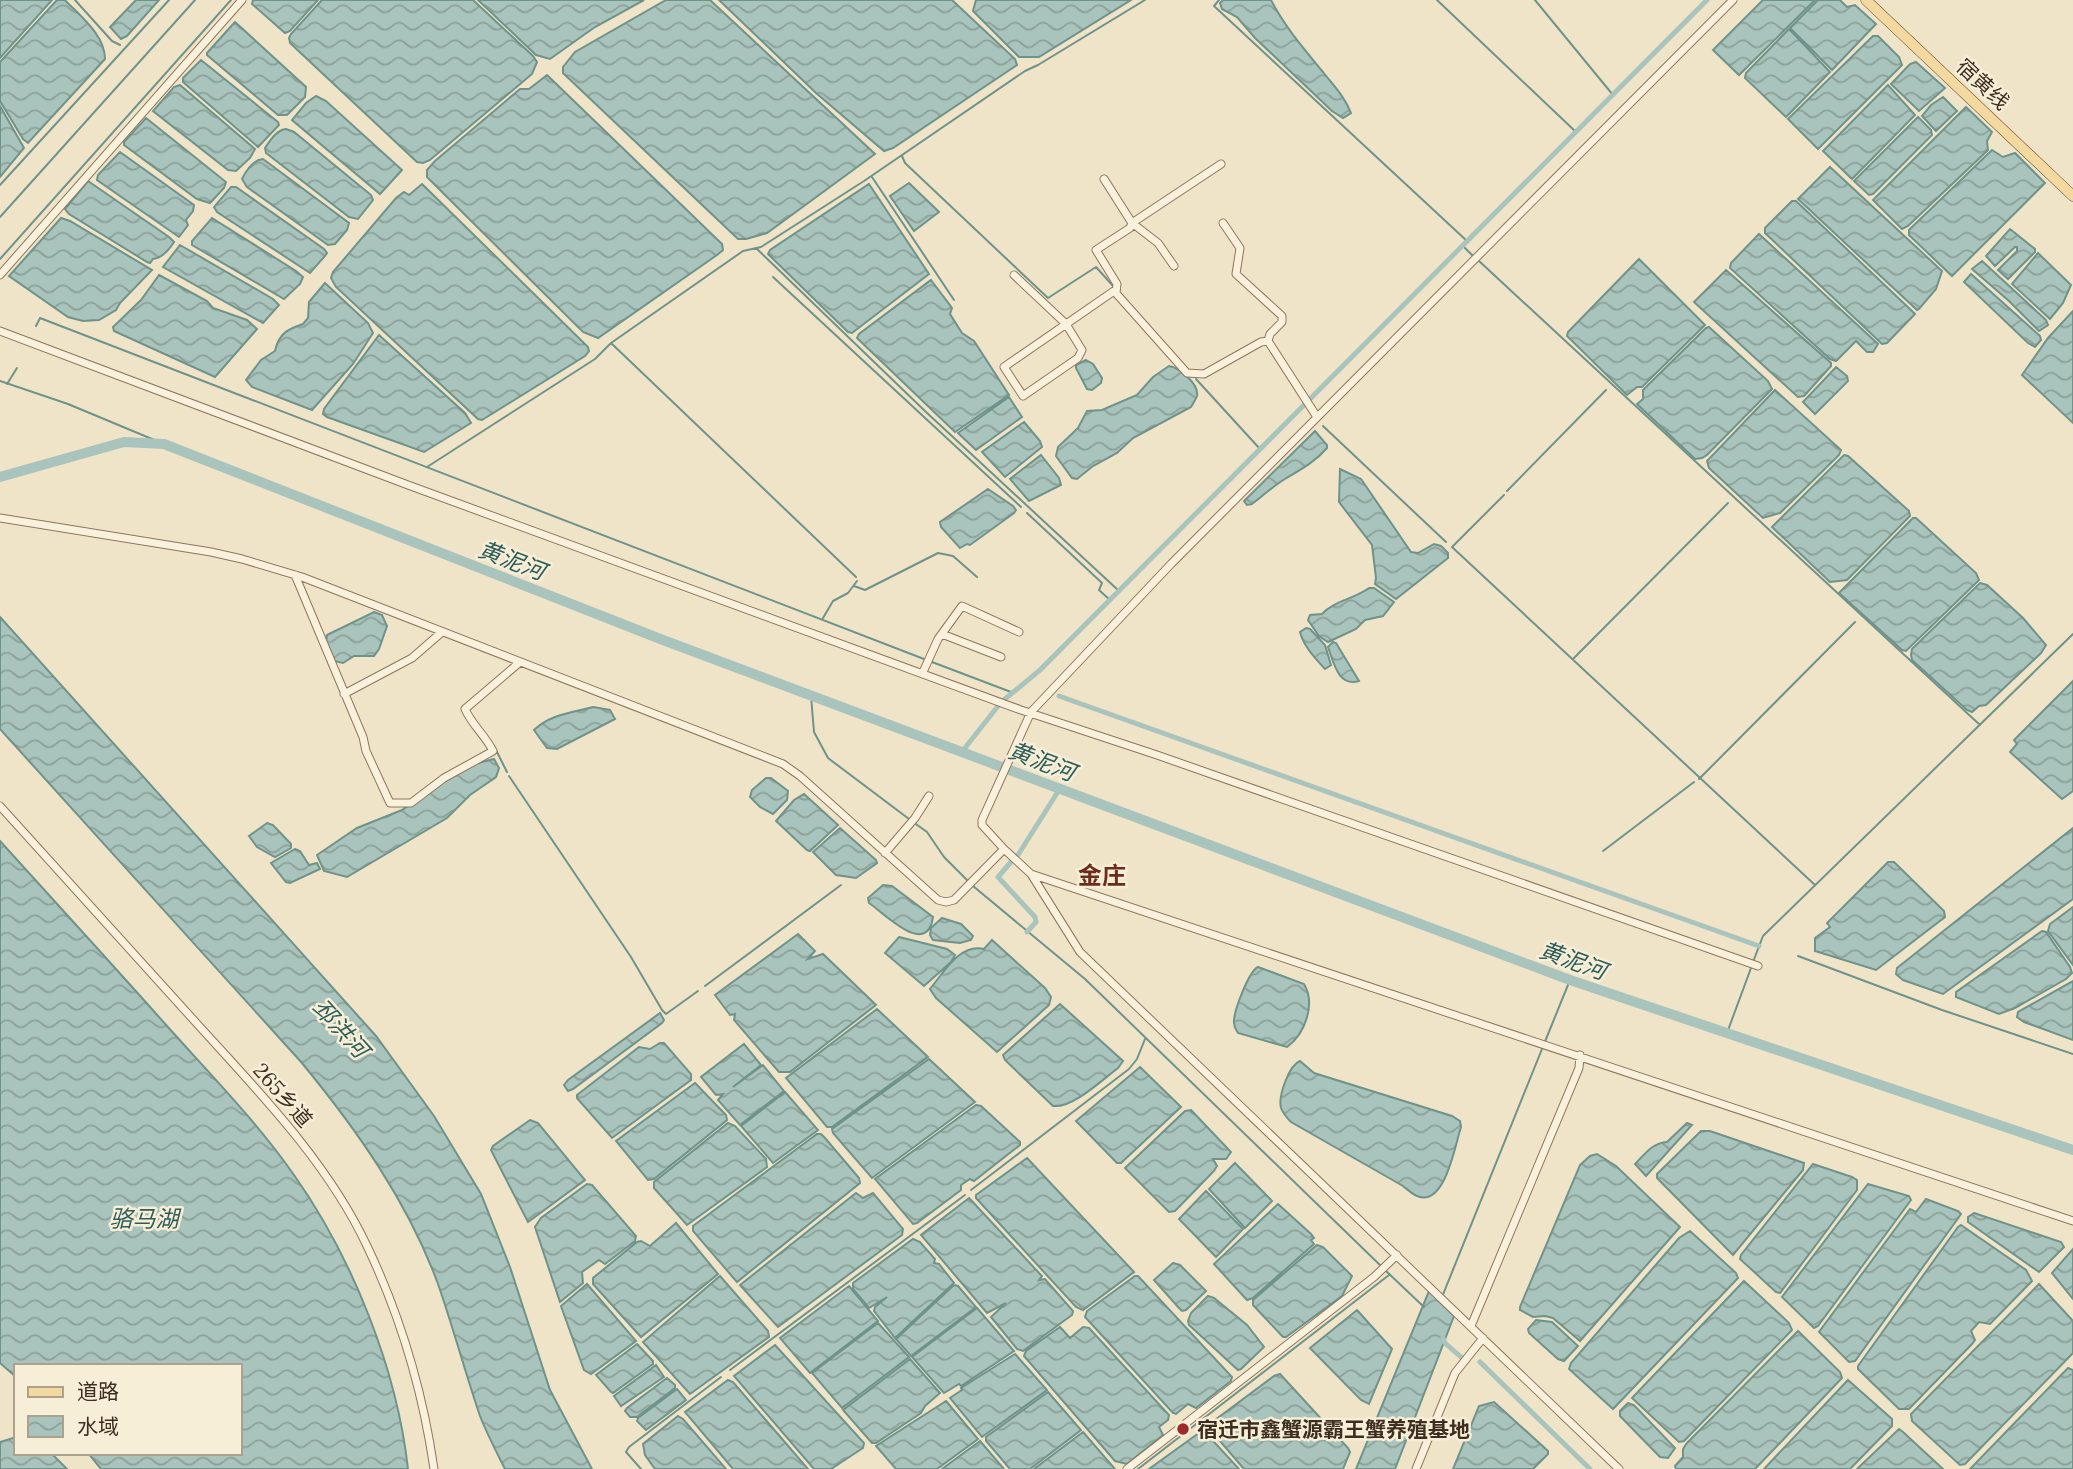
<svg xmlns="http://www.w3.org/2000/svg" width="2073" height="1469" viewBox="0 0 2073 1469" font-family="Lora,'Noto Sans SC',serif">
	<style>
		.water { fill: url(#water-waves); stroke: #6f938a; stroke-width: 2 }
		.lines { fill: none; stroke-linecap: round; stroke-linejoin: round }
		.stream { stroke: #6f938a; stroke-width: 2 }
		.canal { stroke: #a9c4bc; stroke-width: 5 }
		.river { stroke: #a9c4bc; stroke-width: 10 }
		.minor-casing { stroke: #8d765c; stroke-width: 9 }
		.major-casing { stroke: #5b4430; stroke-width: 11 }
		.minor { stroke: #faf1dc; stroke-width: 7 }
		.major { stroke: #f3d9a0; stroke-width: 10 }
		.poi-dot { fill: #9e2a2b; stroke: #f7eed8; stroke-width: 2.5 }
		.labels { text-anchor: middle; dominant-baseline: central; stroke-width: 5; stroke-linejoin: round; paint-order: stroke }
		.street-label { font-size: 21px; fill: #3d2e20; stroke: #f7eed8 }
		.poi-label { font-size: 21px; font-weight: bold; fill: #3d2e20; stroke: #f7eed8; text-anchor: start }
		.water-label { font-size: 23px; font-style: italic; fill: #2f5d5a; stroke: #f7eed8 }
		.quarter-label { font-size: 24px; font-weight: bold; fill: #6b2e1e; stroke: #f7eed8 }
	</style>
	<defs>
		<pattern id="water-waves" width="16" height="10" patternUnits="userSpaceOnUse" patternTransform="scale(1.75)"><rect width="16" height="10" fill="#a9c4bc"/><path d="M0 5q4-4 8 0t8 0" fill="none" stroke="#8ba098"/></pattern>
	</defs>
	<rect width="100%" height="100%" fill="#f0e4c8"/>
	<!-- water -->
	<path class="water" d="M0 0H52L0 58Z
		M57 0H65C80 16 105 35 105 59L28 143 23 139 0 101V62Z
		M136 0H159L127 36 121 39 110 27Z
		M253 0H318L290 31 285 33 252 4Z
		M322 0H473L533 56 537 62 532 74 430 160 423 163 417 162 290 43 289 38 291 34Z
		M478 0H644L595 27 550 59 536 55Z
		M666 0H710L875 154 767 233 746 239H738L563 73V67L575 52Z
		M719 0H952L1015 59 1017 65 893 148 884 151 816 93Z
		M976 0H1131L1039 57H1019L973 11Z
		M1223 0H1271C1285 27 1304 49 1323 72 1333 85 1345 97 1351 113L1343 118 1332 111 1255 38 1237 17 1222 9 1220 3Z
		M1763 0H1815L1739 75 1713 50Z
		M1818 0H1840L1847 7 1855 5 1876 24 1832 70 1790 28Z
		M235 22 306 87 305 97 287 115H278L207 55V53Z
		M1789 29 1830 72 1786 117 1745 78 1746 73Z
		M1873 36H1878L1899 57 1902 65 1818 149 1788 119Z
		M201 60 278 122 279 125 258 147 183 82V78Z
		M1916 62 1945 88 1919 111 1891 84 1910 64Z
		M547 75 722 244 723 250 717 255 598 338 583 332 427 177V170L435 161 520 89H529Z
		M180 85 255 149 250 158 236 171 228 170 153 111 174 87Z
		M1888 85 1915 115 1852 179 1823 151Z
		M316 96 326 101 402 170 380 194 292 120 306 103Z
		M1943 97 1957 111 1936 131 1922 116 1931 105Z
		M0 106 24 148 0 177Z
		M1966 107 1992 132 1987 141 1988 150 1908 226 1902 229 1873 200Z
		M1918 117 1931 130 1932 135 1873 194 1869 195 1854 181Z
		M146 118 226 182 224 188 210 203 197 199 124 145V142Z
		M286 129 294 132 371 195 373 200 358 219 349 217 266 153 265 148C270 141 276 130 286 129Z
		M1992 150 2003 157 2015 153 2045 183 1952 276 1909 235V230Z
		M120 152 194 205 193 211 186 220 188 225 179 237 97 180 98 175Z
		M263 159 349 223 347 230 335 244 328 245 247 187 242 179C246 171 253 160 263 159Z
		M1830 167 1942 271 1936 289 1919 309 1917 310 1798 199Z
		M88 181 169 237 174 242C169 250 162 258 153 259L150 263 147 262 69 214 65 209Z
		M909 183 939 212 914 231 890 196Z
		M422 184 588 347 589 351 585 356 482 420 478 419 336 287 331 278 333 272 396 198 404 192 409 195Z
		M869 184 929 274 852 333 848 332 768 254 770 250Z
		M231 187H236L324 249 327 253 325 256 310 273 217 212 214 207Z
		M1792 201H1796L1912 311 1915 314 1887 343 1882 344 1765 233V228Z
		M61 218 70 221 152 270 120 303 116 310 99 320 83 321 68 317 9 276Z
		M212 218 296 271 303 277 300 284 284 299 192 245V241Z
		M2010 229 2035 249V252L2008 279 1998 270 2017 251V247H2015L1995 266 1986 256Z
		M1759 234 1878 344 1873 352H1867L1856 341 1836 361 1830 359 1730 268 1731 263Z
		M180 245 273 299 279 305 263 323 163 267Z
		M2038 253 2071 285 2063 303 2050 319 2012 284Z
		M1639 259 1705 325 1642 387H1637L1627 395 1567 336 1568 332Z
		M1982 261 2046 320 2048 325 2039 331 2009 301 1972 269Z
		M1726 270 1831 363V366L1804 396 1798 397 1694 302Z
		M1971 274 2040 336 2041 340 2035 347 2028 343 1964 282Z
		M159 275 207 301 213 308 247 320 257 329 215 377 114 331 113 327 141 300Z
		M931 280 952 308 950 314 962 333 974 341 1009 395 955 432 857 338 859 334Z
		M325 283 368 323 373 333 353 364 312 410 252 387 246 380 261 360 275 351C279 333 288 329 303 324L308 318 309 302Z
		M2073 311V423L2022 375 2048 338Z
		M1709 327 1768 381 1772 389 1707 455 1702 458 1695 459 1637 404 1643 399V390L1706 328Z
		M379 335 465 413 471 423 424 452 327 417 323 414 324 409Z
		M1086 360 1093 364 1102 378 1101 383 1092 390 1087 389 1076 368V365Z
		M1169 366C1180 368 1199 384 1197 396 1196 399 1192 405 1191 407L1133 438 1117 453 1093 466 1077 479 1072 478 1056 456 1058 447 1078 428 1087 411 1102 410 1137 395 1153 377Z
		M1836 367 1847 376 1848 381 1815 414 1803 402Z
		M1775 390 1841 450 1839 455 1780 513 1763 518 1709 468 1707 461Z
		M1009 397 1022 417 976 450 958 433Z
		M1024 422 1040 441 1042 447 1005 477 982 452Z
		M1315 431 1327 445V448C1315 462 1300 470 1285 479 1273 486 1263 496 1252 504L1247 505 1244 501Z
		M1041 455 1059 478 1061 485 1029 501 1010 479Z
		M1844 455 1848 456 1909 511 1910 516 1847 580 1830 582 1772 527Z
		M1340 469 1361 479 1411 552 1418 553 1434 544 1441 546 1448 553V558L1396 599 1375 584 1376 578 1372 545 1339 502Z
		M988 489 1013 506 1016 510 1014 513 970 545 967 544 960 548 941 527 940 522Z
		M1913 518H1916L1976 573 1979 580 1906 651 1902 650 1839 593Z
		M1980 583 1987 585 2023 618 2046 645 2041 653 1986 705 1979 706 1972 712 1967 710 1912 660 1911 655 1912 649Z
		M1369 588H1374L1394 602 1383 616 1365 620 1356 629 1328 642 1319 636 1308 620 1310 615 1322 614C1334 601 1354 599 1369 588Z
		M374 612 382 615 387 626 379 649 374 656H354L343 663 334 661 326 642 327 635Z
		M0 617 376 1036 434 1116 481 1194 510 1267 550 1390 592 1469H505C496 1451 487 1434 480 1416 465 1372 453 1327 438 1284 408 1202 357 1130 302 1063L0 729Z
		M1306 628 1310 629 1325 645 1331 665 1325 669C1315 658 1304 647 1300 632Z
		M1333 642 1336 643 1359 681C1338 687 1334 663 1328 647Z
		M2073 681V791L2062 799 2010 752 2017 744 2014 740Z
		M593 707 610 710 615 719 557 749 547 748 534 730C551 714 571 713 593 707Z
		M494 759 499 768 496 777 470 795 447 818 347 877 324 871 317 855 357 828 402 810 444 780 474 764Z
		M766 778H771L788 791 787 800 773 814 760 807 750 797 752 790Z
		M804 794 838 825 810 851 807 850 776 821 794 800Z
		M267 823 273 825 291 844V848L275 857 257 847 249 836Z
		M840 828 876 860 877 863 856 878 836 875 813 852Z
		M2073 828V899L1943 994 1903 980 1896 974 1897 968Z
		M0 841C56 903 112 964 167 1026 210 1074 257 1122 294 1175 352 1257 397 1369 408 1469H101L88 1453H240V1366H16V1377L0 1363Z
		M295 849 300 851 309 865 317 863 320 869 290 883 286 882 271 863Z
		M1888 862H1894L1944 911 1945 917 1876 970 1815 951V938L1830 927 1827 923Z
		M883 885 892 886 933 917C927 959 883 912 869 903L868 898Z
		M2073 907V965L2048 931 2050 924Z
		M942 918 961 924 973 936 971 940 960 943 933 940 930 935 931 928Z
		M2042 931 2046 932 2070 967 2072 973 2066 979 2015 1008 1999 1014 1956 997V992Z
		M798 934 815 951 808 959 823 954 876 1005 790 1072H779L734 1020 735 1014 730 1015 715 995Z
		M899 937 947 949 955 955 951 962 924 986 885 953Z
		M992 940 1045 988 1051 997 1049 1005 997 1052 936 998 930 989C944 972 960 943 984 949Z
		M1258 967 1304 984C1316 1004 1305 1034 1287 1047L1238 1033C1236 1029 1234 1027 1234 1023 1233 1012 1249 971 1258 967Z
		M2073 981V1040L2024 1022 2017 1017 2018 1012Z
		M1060 1004 1123 1061 1118 1068C1102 1080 1073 1108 1053 1106L1005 1060 1003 1055Z
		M877 1009 928 1057 832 1127H827L786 1078Z
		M660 1013 664 1020 662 1023 573 1089 568 1091 564 1085 568 1080Z
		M660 1043H664L691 1074V1080L612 1138 577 1098V1095L639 1047 650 1049Z
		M744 1044 761 1065 733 1087 763 1065 784 1091 740 1125 718 1100 723 1094 716 1095 701 1077Z
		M929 1059 975 1102 872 1178 833 1133 832 1129Z
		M1300 1061 1314 1073 1452 1116 1460 1121 1461 1127C1455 1145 1445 1208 1417 1196 1412 1194 1407 1189 1403 1186L1291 1122C1287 1118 1283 1113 1281 1108 1278 1096 1289 1065 1300 1061Z
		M1140 1067 1181 1107 1121 1163H1117L1076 1121Z
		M695 1083 726 1115 727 1120 654 1179 648 1180 616 1141Z
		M785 1092 818 1130 773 1163 741 1126Z
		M976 1105 981 1106 1020 1142V1145L974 1181 970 1179 961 1185V1190L917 1223 913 1224 875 1179Z
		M1191 1110 1231 1152 1226 1159H1213L1217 1166 1214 1171 1175 1211 1169 1212 1125 1168 1185 1111Z
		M530 1120 538 1123 585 1180 528 1222 491 1150 493 1146Z
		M728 1123 735 1126 766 1159 767 1167 687 1225 654 1188V1182Z
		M1687 1123 1692 1125 1646 1176 1635 1164C1645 1154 1652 1143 1667 1142Z
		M1701 1131H1710L1804 1163 1803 1170 1733 1255 1657 1178V1174Z
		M817 1134H821L825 1138 859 1178 860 1183 737 1282 693 1231V1226Z
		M1597 1154 1616 1166 1680 1227 1580 1341 1553 1318 1545 1316 1533 1317 1520 1310V1307L1580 1165 1590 1156Z
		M1027 1158 1134 1272 1083 1310 1076 1307 976 1198V1195Z
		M1235 1163 1272 1201 1245 1228 1209 1189Z
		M1813 1164 1852 1177 1857 1180V1190L1780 1293 1776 1292 1740 1259 1741 1255Z
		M587 1184 592 1185 636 1236 635 1241 605 1264 599 1260 582 1272 583 1283 560 1302 535 1227 541 1218Z
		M1868 1184 1909 1196 1911 1200 1818 1326 1814 1328 1782 1297Z
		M1206 1191 1243 1229 1216 1257 1179 1219Z
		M856 1193 863 1198 873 1193 903 1229 902 1235 778 1327 740 1285Z
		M969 1198 1040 1274 1042 1276 1039 1280 1045 1279 1073 1311 1072 1315 1023 1351 1017 1349 991 1317 1006 1303 987 1313 921 1235Z
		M1926 1199 1958 1211 1961 1214 1959 1217 1855 1361 1849 1362 1819 1332 1910 1209 1916 1212Z
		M1278 1204 1311 1234 1314 1238 1311 1240 1314 1244 1253 1298 1247 1300 1214 1264Z
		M1974 1213 2061 1242 2064 1247 2039 1272 1968 1222V1217Z
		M676 1223 718 1274 641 1337 593 1284V1278L637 1242 641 1241 650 1246Z
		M1961 1225 2026 1270 2032 1281 1990 1324 1979 1322 1971 1331 1975 1340 1972 1344 1909 1409H1899L1858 1369V1366L1958 1227Z
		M1690 1231 1736 1273 1738 1278 1613 1409 1569 1369 1571 1363 1679 1238Z
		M913 1239 920 1242 935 1259 934 1263 939 1264 954 1283 895 1338 874 1311 875 1307 887 1297 869 1308 853 1289V1283Z
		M1317 1245 1323 1247 1352 1276 1342 1296 1286 1337H1283L1253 1305V1300Z
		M2073 1249V1299L2052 1273Z
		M1173 1263 1180 1265 1206 1291 1186 1310 1182 1311 1179 1308 1154 1280Z
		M720 1276 768 1331 769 1337 690 1394 643 1342Z
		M1135 1276H1138L1232 1377 1231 1381 1196 1408 1188 1404 1176 1414 1173 1413 1085 1317 1087 1311Z
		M1744 1281 1789 1323 1792 1330 1684 1441 1679 1442 1632 1398Z
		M587 1284 636 1341 591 1374 584 1370 561 1306Z
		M2039 1284 2073 1321V1353L1965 1464 1960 1465 1912 1421 1911 1414Z
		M954 1285 958 1286 976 1307 911 1356 896 1339Z
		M849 1286 878 1321 810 1373 780 1338Z
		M1429 1291 1454 1316 1395 1469H1356Z
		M1208 1296 1214 1298 1247 1325 1264 1347 1241 1369 1238 1370 1189 1325 1188 1321 1191 1313Z
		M977 1308 1014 1351 961 1386 959 1384 944 1393 912 1357Z
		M1357 1310 1392 1349 1369 1404 1361 1400 1310 1348Z
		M1536 1320 1552 1322 1578 1346 1564 1361 1558 1359 1529 1333 1528 1329Z
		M878 1323 909 1357 842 1408 812 1373Z
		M1060 1327 1070 1338 1083 1327 1089 1328 1169 1415 1168 1420 1159 1427 1163 1435 1127 1464 1115 1461 1024 1356 1026 1351Z
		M1798 1331 1840 1372 1842 1378 1755 1469H1676L1675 1466 1683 1457V1449L1687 1443Z
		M637 1344 653 1361V1364L613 1393 611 1392 596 1375Z
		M775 1345 864 1443 863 1448 831 1469H814L734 1376Z
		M1015 1354 1047 1390 982 1437 950 1398 962 1390 961 1388Z
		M910 1359 940 1393 925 1406 921 1413 876 1443H872L843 1410Z
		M656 1365 664 1377 621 1406 614 1396Z
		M2068 1368 2073 1370V1469H1970Z
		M1280 1374 1348 1448 1350 1452 1343 1469H1244L1207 1426 1274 1376Z
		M667 1378 675 1385V1388L637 1417H630L625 1411 627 1408Z
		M728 1380 733 1382 808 1469H733L685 1412Z
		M1848 1380 1892 1419V1426L1850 1469H1764Z
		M677 1389 686 1400 646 1430 637 1421 638 1418Z
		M1048 1392 1081 1430 1030 1469H1010L986 1441V1437Z
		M946 1401 978 1439 937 1469H896L876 1446Z
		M1494 1402 1548 1451V1454L1533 1469H1453L1479 1406Z
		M1628 1403 1634 1405 1675 1448 1668 1458 1660 1457 1620 1416V1411Z
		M678 1416 683 1419 726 1469H655L645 1455 643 1444Z
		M1899 1429 1903 1432 1943 1469H1857Z
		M1203 1430 1239 1469H1149Z
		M1083 1432 1115 1469H1034Z
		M16 1437V1453H51L67 1469H0V1442Z
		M980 1441 1004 1469H942Z"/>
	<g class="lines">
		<!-- stream -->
		<path class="stream" d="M75 0 112 41 120 45
			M1219 0 1214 6 1467 241
			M1437 0 1576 132
			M1535 0 1613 95
			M902 156 905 163 1048 298 1096 267 1114 287
			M872 177 954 300
			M0 185 169 0
			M0 217 195 0
			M1463 246 1472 255
			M756 248 926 412 1119 591
			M0 259 231 0
			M1479 261 1980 725
			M773 277 1021 507
			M36 326 40 318 924 659
			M611 343 856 577
			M1196 379 1260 449
			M0 381 68 404 164 444
			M7 384 17 368
			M1323 426 1446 542
			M427 467 595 359 611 343 743 251 761 247 864 181 1025 71 1038 65 1145 0
			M1507 491 1606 390
			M1504 495 1452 547 1815 885
			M1027 513 1102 583 1099 590 1110 600
			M854 586 865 590 938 553 953 556 977 577
			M823 618 833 601 848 593 857 581
			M1573 659 1728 503
			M932 662 1011 692
			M811 696 814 732 828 758 909 819
			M496 750 507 772
			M509 776 631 957 662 1010 666 1014 698 991
			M1699 779 1855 622
			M913 822 927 832 944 857 969 882
			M1603 851 1694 782
			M973 886 1085 979 1381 1266
			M1798 956 1942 1010 2073 1054
			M1753 962 1763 936 2073 634
			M705 986 841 885
			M1727 1033 1751 968
			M1544 1044 1570 980
			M971 1190 1129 1069 1137 1059 1145 1039
			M1385 1270 1424 1307
			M1442 1297 1542 1049
			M730 1370 965 1195
			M641 1469 626 1452 629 1447 721 1377
			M1138 1469 1389 1275"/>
		<!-- canal -->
		<path class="canal" d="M1310 399 1707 0
			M1059 696 1759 946
			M1005 699 1040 670 1304 405
			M961 753 998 706
			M1018 855 1059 790
			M1011 862 998 877 1035 917 1036 922 1027 932
			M1443 1338 1445 1343 1462 1358
			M1480 1362 1590 1469"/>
		<!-- river -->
		<path class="river" d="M0 477 124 442 164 444 663 640 1570 980 2073 1150"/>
		<!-- minor casing -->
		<g class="minor-casing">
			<path id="minor" d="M1104 179 1132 223 1130 228 1096 250 1117 284 1116 293
				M1223 223 1240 248 1236 274 1282 316V322L1270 334 1268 341 1317 417
				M1174 266 1158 243 1132 223 1221 164
				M0 275 242 0
				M1014 275 1066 324 1082 350 1078 358 1023 396 1004 367 1114 291 1187 373 1204 374 1261 342 1268 341
				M0 331 408 485 1021 710 1157 755 1758 966
				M0 518 211 552 242 559 302 577 783 764 800 776 938 900 946 902 954 900 1004 849 1031 874 1080 952 1619 1469
				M295 575 363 737 366 751 390 803H411L444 778 493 751C485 735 472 725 465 709L520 662
				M942 634 1001 657
				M923 672 938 639 962 606 1019 632
				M344 694 412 658 442 632
				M0 806C67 879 133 953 200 1027 260 1093 328 1163 367 1246 400 1315 423 1393 434 1469
				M1004 849 982 825V820L1031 712 1171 564 1733 0
				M885 853 915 818 929 796
				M1031 874 2073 1221
				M1471 1326 1579 1068 1580 1055
				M1127 1469 1374 1277 1397 1255
				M1416 1469 1455 1373 1483 1338"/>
		</g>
		<!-- major casing -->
		<g class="major-casing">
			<path id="major" d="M1866 0 2073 196"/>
		</g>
		<!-- minor -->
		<use href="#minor" class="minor"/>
		<!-- major -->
		<use href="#major" class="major"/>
	</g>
	<!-- markers -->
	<circle class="poi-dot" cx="1183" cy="1429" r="7"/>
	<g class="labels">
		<!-- street labels -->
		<g class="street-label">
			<text transform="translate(1983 84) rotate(43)">宿黄线</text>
			<text transform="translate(283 1095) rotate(49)">265乡道</text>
		</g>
		<!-- poi labels -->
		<g class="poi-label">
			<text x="1197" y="1429">宿迁市鑫蟹源霸王蟹养殖基地</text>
		</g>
		<!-- water labels -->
		<g class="water-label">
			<text transform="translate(512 560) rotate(21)">黄泥河</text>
			<text transform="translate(1042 761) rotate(21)">黄泥河</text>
			<text transform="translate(1573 960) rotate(20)">黄泥河</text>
			<text transform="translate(341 1028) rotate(48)">邳洪河</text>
			<text x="144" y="1218">骆马湖</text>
		</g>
		<!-- quarter labels -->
		<g class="quarter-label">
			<text x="1102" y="875">金庄</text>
		</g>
	</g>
	<!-- legend -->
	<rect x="14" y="1364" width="228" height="91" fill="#f7eed8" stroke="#ada18e" stroke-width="2"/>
	<rect x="28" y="1387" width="35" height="10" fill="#f3d9a0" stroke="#ada18e" stroke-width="2"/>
	<text x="77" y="1399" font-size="21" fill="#3d2e20">道路</text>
	<rect x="28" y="1416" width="35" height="21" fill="url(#water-waves)" stroke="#ada18e" stroke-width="2"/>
	<text x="77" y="1434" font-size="21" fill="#3d2e20">水域</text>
</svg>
